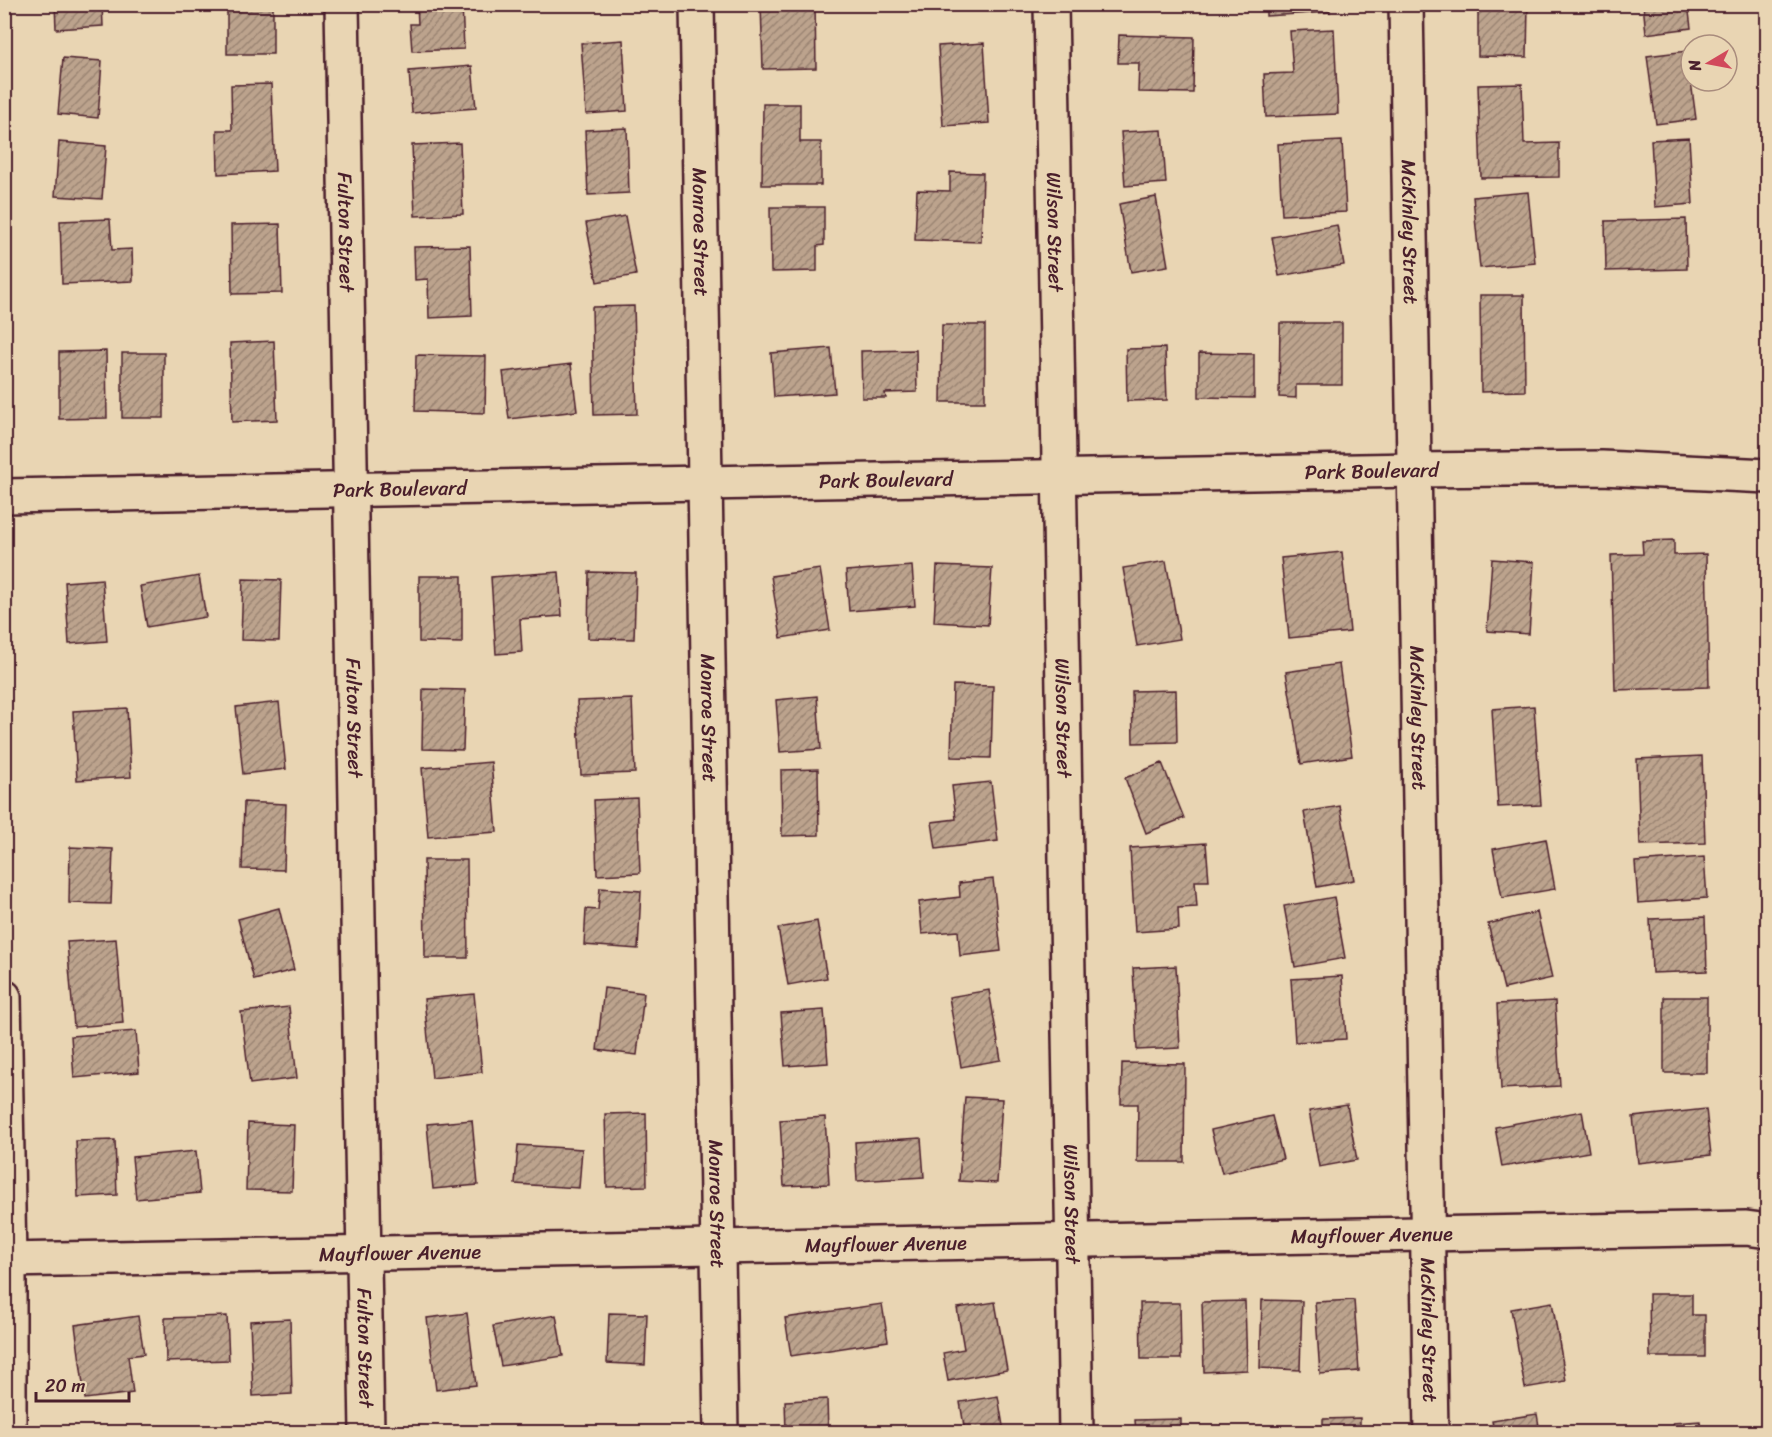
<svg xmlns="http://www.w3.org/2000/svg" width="1772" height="1437" viewBox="0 0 1772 1437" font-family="Sriracha,sans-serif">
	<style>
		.building { fill: url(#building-hatch); stroke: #4a1f2b; stroke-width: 1.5 }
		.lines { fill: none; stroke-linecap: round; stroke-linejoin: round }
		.minor-casing { stroke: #4a1f2b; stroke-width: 38 }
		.tertiary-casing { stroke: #4a1f2b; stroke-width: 38 }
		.minor { stroke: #e9d5b3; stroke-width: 33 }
		.tertiary { stroke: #e9d5b3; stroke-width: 33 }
		.labels { text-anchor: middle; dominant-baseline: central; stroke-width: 6; stroke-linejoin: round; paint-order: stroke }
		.street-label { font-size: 20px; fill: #4a1f2b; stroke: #e9d5b3 }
	</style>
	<defs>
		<pattern id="building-hatch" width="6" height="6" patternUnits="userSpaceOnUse" patternTransform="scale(1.5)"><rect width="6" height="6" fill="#bca38d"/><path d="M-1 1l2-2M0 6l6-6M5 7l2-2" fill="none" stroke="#9b8473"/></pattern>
	</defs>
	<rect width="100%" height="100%" fill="#e9d5b3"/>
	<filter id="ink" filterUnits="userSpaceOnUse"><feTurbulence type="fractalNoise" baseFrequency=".0167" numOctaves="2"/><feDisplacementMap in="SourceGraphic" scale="12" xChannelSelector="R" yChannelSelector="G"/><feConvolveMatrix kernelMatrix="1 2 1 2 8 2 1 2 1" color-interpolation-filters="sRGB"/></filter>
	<g filter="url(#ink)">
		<!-- building -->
		<path class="building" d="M55 4H102L103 26 56 29Z
			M227 4H273V54H227Z
			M417 4H462L464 49 412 51 410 24H418Z
			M761 4H815L816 68 763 69Z
			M937 4H979V7H937Z
			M1266 4H1329L1330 12 1266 16Z
			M1478 4H1528L1527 57 1478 56Z
			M1643 4H1688L1691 28 1646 34Z
			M1334 29 1338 114 1266 117 1264 74 1293 73 1290 31Z
			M1119 35 1194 37 1193 93 1138 92 1139 63H1118Z
			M623 40 627 111 586 114 581 43Z
			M984 43 989 123 943 126 938 46Z
			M1687 51 1696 119 1656 124 1647 56Z
			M63 58 102 61 98 118 58 114Z
			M472 66 476 108 412 113 409 71Z
			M271 84 275 171 218 174 217 130H232L231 85Z
			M1522 84 1524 144 1559 143V177L1481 178 1478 85Z
			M763 104H800V142H821V185H762Z
			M627 128 629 193 588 195 585 130Z
			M1162 130 1166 183 1125 186 1121 132Z
			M1689 138 1693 204 1655 207 1651 140Z
			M1342 141 1346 212 1282 215 1278 144Z
			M59 142 106 146 102 199 55 196Z
			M460 143 463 214 415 216 412 145Z
			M950 172 983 173 981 242 915 240 917 190 950 191Z
			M1528 192 1535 263 1480 268 1473 197Z
			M1156 197 1168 266 1131 272 1119 204Z
			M770 207H824V245L817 246V271L771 272Z
			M625 216 636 275 597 282 586 223Z
			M110 219 112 250 132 249 133 281 62 284 60 221Z
			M1686 219 1687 269 1606 271 1605 221Z
			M280 224 282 293 232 294 231 225Z
			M1337 225 1344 265 1279 276 1272 237Z
			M470 246 472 316 429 318 428 279 415 280 414 247Z
			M1480 295H1524L1525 391 1481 392Z
			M634 306 637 414 594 415 592 307Z
			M1280 323H1342V385H1296V398L1279 397Z
			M942 325H985V402H941Z
			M274 341 277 420 232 422 230 343Z
			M831 348 835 393 774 397 771 353Z
			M1165 348 1167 400 1127 401 1126 349Z
			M916 350 917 392 885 393 886 398H862L861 351Z
			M106 351 107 418 59 419V352Z
			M122 353H164V418H122Z
			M1199 353 1254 354V398L1199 397Z
			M416 355 486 356 485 413 415 411Z
			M571 364 577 411 509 419 503 372Z
			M1674 540V555L1706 554 1709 687 1615 690 1611 555 1643 554 1642 541Z
			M1342 552 1350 632 1289 638 1281 558Z
			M1492 559 1534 562 1529 634 1487 631Z
			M1166 561 1180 639 1137 646 1123 568Z
			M912 566 915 606 849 611 846 571Z
			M937 566 992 568 988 625 934 622Z
			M820 569 830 630 781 638 771 576Z
			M559 572 562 616 520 619 522 652 496 654 491 577Z
			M589 572 636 573 634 639 588 638Z
			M199 576 206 617 147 627 140 586Z
			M419 576H462V643L419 642Z
			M102 579 107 641 69 644 65 582Z
			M243 579 281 580 279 641 241 640Z
			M1339 664 1352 756 1301 764 1286 672Z
			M953 685 993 686 991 758 951 757Z
			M423 689 465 690 463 750 422 749Z
			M1176 690 1177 742 1133 743 1132 691Z
			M817 696 821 749 780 752 776 700Z
			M632 699 635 773 581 775 577 701Z
			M279 702 286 769 243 774 236 707Z
			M1534 706 1541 805 1498 807 1492 709Z
			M127 708 131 777 77 780 73 711Z
			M1702 756 1705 843 1640 845 1637 759Z
			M491 762 497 832 428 837 422 768Z
			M1162 763 1184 818 1146 833 1125 778Z
			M818 769 819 835 782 836 781 770Z
			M991 782 998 841 936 849 932 822 956 819 952 786Z
			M637 798 640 873 597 875 594 800Z
			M244 802 286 804 284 870 242 869Z
			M1340 806 1354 880 1317 887 1304 812Z
			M1546 839 1555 889 1502 898 1493 849Z
			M1206 843 1209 881H1195L1197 907 1178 908 1179 929 1135 932 1130 848Z
			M70 847 113 849 111 904 69 903Z
			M1704 857 1707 898 1638 903 1635 862Z
			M424 860H467L468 958H425Z
			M993 879 1001 951 960 956 958 931 922 934 919 902 960 897 959 883Z
			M600 888 641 891 638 949 584 945 586 909 598 910Z
			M1334 897 1345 958 1295 967 1284 906Z
			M279 908 294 970 254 980 238 919Z
			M1537 912 1552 978 1504 989 1488 924Z
			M1705 917 1707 971 1652 973 1650 919Z
			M817 921 827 978 788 985 778 928Z
			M116 939 123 1023 74 1027 67 942Z
			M1176 966 1180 1048 1137 1050 1133 968Z
			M1342 976 1346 1039 1295 1042 1291 979Z
			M604 988 644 993 637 1055 597 1050Z
			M989 990 1001 1060 961 1067 949 997Z
			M474 994 482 1072 432 1078 424 999Z
			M1664 997H1707V1073H1664Z
			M1555 1001 1560 1086 1501 1089 1497 1004Z
			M289 1007 297 1078 250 1084 241 1012Z
			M824 1010 828 1063 785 1066 781 1013Z
			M136 1031 139 1072 74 1078 71 1036Z
			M1122 1063 1185 1064 1184 1162H1137L1138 1104H1121Z
			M965 1097 1002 1099 997 1183 959 1181Z
			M1347 1105 1357 1160 1319 1167 1309 1111Z
			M1706 1109 1711 1155 1638 1163 1633 1117Z
			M1582 1111 1589 1152 1502 1167 1495 1127Z
			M646 1113 647 1186 607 1187 605 1114Z
			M1272 1116 1283 1159 1222 1173 1211 1130Z
			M825 1117 829 1184 784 1186 780 1120Z
			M472 1120 478 1185 433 1189 427 1124Z
			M248 1123 294 1125 292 1191 246 1190Z
			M921 1138 924 1177 857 1181 855 1142Z
			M115 1140 117 1195 78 1197 76 1141Z
			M518 1145 582 1149 579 1188 515 1184Z
			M196 1151 200 1193 136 1199 132 1157Z
			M1649 1294H1692V1315H1705V1357H1650Z
			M1262 1300 1302 1301 1300 1370 1260 1368Z
			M1354 1300 1359 1371 1320 1374 1315 1302Z
			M1245 1301 1247 1370 1204 1372 1202 1302Z
			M995 1302 1007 1370 948 1381 943 1353 964 1349 957 1308Z
			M1552 1302 1566 1381 1525 1388 1511 1309Z
			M1140 1303H1180L1181 1359H1141Z
			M882 1304 888 1341 791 1356 785 1318Z
			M467 1313 476 1385 436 1390 427 1318Z
			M609 1313 647 1314 645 1365 607 1363Z
			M556 1315 563 1356 501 1366 493 1326Z
			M138 1316 144 1354 128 1356 133 1393 85 1399 75 1325Z
			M227 1316 229 1360 166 1362 165 1318Z
			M290 1319 292 1394 253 1396 250 1321Z
			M998 1396 1004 1432H965L960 1402Z
			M827 1399 828 1432H786L785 1401Z
			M1537 1414 1540 1432H1494L1492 1421Z
			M1360 1418V1432H1323V1419Z
			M1181 1419V1432H1136L1135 1420Z
			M1700 1421 1701 1432H1674L1673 1423Z"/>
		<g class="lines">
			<!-- minor casing -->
			<g class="minor-casing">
				<g id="minor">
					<path id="s1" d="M342 4 367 1432"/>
					<path id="s2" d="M697 4 721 1432"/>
					<path id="s3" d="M1051 4 1076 1432"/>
					<path id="s4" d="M1406 4 1431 1432"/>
					<path d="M4 997 9 1260V1432"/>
					<path id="s5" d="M4 1260 1746 1228 1768 1231"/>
				</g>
			</g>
			<!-- tertiary casing -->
			<g class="tertiary-casing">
				<g id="tertiary">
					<path id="s6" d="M4 496 1414 470 1602 468 1768 476"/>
				</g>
			</g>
			<!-- minor -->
			<use href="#minor" class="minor"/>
			<!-- tertiary -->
			<use href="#tertiary" class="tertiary"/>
		</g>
	</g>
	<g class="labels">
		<!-- street labels -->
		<g class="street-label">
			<text stroke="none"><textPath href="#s1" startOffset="228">Fulton Street</textPath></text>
			<text stroke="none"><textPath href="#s2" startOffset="228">Monroe Street</textPath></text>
			<text stroke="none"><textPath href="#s3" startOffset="228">Wilson Street</textPath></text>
			<text stroke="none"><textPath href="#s4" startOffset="228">McKinley Street</textPath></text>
			<text stroke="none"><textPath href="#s6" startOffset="1368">Park Boulevard</textPath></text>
			<text stroke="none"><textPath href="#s6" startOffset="882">Park Boulevard</textPath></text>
			<text stroke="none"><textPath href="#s6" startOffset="396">Park Boulevard</textPath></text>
			<text stroke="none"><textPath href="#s1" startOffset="714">Fulton Street</textPath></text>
			<text stroke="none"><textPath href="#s4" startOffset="714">McKinley Street</textPath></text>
			<text stroke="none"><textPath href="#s2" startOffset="714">Monroe Street</textPath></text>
			<text stroke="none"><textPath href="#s3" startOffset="714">Wilson Street</textPath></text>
			<text stroke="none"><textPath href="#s2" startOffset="1200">Monroe Street</textPath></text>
			<text stroke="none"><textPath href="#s3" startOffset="1200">Wilson Street</textPath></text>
			<text stroke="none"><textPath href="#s5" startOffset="1368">Mayflower Avenue</textPath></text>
			<text stroke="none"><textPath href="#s5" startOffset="882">Mayflower Avenue</textPath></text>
			<text stroke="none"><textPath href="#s5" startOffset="396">Mayflower Avenue</textPath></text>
			<text stroke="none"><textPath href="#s4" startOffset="1326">McKinley Street</textPath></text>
			<text stroke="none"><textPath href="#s1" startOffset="1344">Fulton Street</textPath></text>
		</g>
	</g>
	<!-- margin -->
	<rect width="1772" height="1437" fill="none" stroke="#e9d5b3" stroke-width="24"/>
	<rect x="12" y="12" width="1748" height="1413" fill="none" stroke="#4a1f2b" stroke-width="2" filter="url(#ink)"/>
	<!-- north arrow -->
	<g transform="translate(1709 63) rotate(260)"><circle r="28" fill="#e9d5b3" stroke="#a98c7d" stroke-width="1.5"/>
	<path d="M0-4.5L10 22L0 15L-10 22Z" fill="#d1495b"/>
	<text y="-9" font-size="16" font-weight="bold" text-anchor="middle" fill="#4a1f2b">N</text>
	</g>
	<!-- scale -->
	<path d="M36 1392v9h93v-9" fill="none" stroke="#4a1f2b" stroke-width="3"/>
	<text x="45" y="1392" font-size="18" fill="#4a1f2b" stroke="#e9d5b3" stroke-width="4.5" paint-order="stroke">20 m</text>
</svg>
